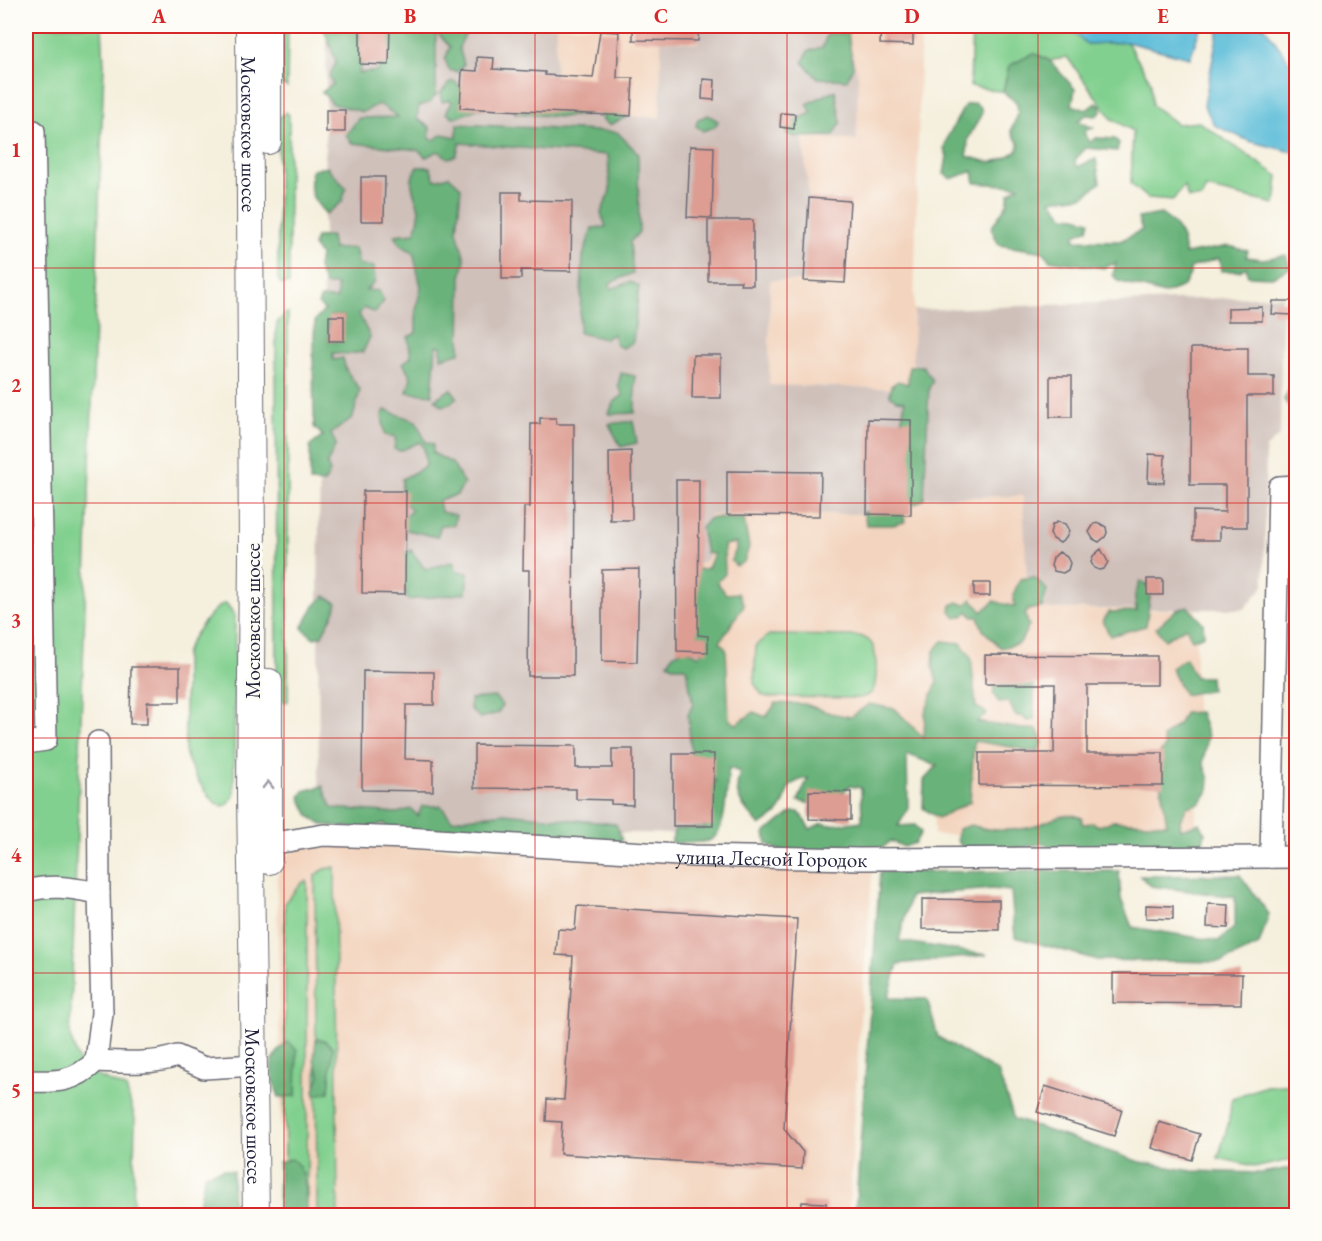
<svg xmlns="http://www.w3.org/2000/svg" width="1322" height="1241" viewBox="0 0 1322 1241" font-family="'EB Garamond',serif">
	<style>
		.built { fill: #f3d4be }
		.industrial { fill: #cfc0ba }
		.green { fill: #82d08f; stroke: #527965; stroke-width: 1.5 }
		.forest { fill: #69b27a; stroke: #466a5a; stroke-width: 1.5; fill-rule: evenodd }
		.water { fill: #5abcd8; stroke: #3e6f8a; stroke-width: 1.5 }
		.building { fill: #dd9d93 }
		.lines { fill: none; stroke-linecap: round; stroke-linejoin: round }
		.minor-casing { stroke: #6c6a74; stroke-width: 24 }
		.major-casing { stroke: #6c6a74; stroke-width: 28 }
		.minor { stroke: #fff; stroke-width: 21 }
		.major { stroke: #fff; stroke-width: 26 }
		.oneway { stroke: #9c9ca7 }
		.grid { fill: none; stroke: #d62828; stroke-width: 1.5; stroke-opacity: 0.55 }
		.labels { text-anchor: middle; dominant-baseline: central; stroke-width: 6; stroke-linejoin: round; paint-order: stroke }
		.street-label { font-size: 21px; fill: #22223b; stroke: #fdfcf7 }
		.neatline { fill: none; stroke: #d62828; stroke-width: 2 }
		.grid-label { font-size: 20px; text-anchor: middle; font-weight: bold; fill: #d62828 }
	</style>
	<rect width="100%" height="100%" fill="#fdfcf7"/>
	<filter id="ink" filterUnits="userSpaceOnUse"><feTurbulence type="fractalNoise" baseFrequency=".0167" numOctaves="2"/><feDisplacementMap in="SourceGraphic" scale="12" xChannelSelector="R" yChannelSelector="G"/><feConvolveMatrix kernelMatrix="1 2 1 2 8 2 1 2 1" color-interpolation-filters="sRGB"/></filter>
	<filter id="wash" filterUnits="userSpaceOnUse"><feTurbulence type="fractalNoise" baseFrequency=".008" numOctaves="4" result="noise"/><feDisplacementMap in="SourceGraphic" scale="24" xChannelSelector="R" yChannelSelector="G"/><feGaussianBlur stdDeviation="1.35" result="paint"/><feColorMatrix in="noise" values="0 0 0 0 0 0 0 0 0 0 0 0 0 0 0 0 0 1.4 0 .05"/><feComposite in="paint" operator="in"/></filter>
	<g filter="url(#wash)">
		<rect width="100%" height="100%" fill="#f5efdd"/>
		<!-- built -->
		<path class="built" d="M556 26H699L698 43 661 40 660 118 631 116 555 100Z
			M728 26H921L912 389 769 385 770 280 804 281 849 200 809 198 803 137 845 29Z
			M1024 496 1028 609 1196 610V836L934 835 933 747 714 754 698 635V565L708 559 709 515 867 514 911 498Z
			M321 843 873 866 860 1019 849 1215 610 1216 549 1212 544 1216 282 1215 277 882 280 864 288 854 302 847Z"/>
		<!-- industrial -->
		<path class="industrial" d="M327 26H556L555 100 631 116 660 118 661 40 698 43 699 26 846 29 858 76 857 140 803 137 809 198 850 201 845 283 770 280 769 385 912 389 914 310 1282 296 1280 435 1266 448 1264 586 1244 609H1028L1023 496 911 498 867 514 709 515 708 559 698 565V635L708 636 713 835 327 825 319 817 318 591Z"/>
		<!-- green -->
		<path class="green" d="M26 26H102L104 65 70 1036 78 1060 99 1077 126 1088 135 1118 133 1215H26Z
			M278 26H288L287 87 281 84 277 77Z
			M972 26H1051L1055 28 1065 26 1087 44 1127 42 1151 82 1152 105 1177 124 1199 122 1278 176 1275 204 1206 188 1201 198H1188L1184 186 1173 200 1148 198 1131 184 1133 131 1112 119 1067 57 1050 61 1034 53 1009 66 1003 92 970 86Z
			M286 112 289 115V284H281L278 279V125L279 117Z
			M286 313H288V701L286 702 281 701 277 694 276 331 277 323Z
			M226 603 234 614 235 622 234 796 227 805 222 806C208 802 188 765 185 751V654C189 641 213 606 226 603Z
			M769 635 860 636C865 638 869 639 872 644 877 652 878 684 872 692 869 696 864 697 859 698L768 697 762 695 754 683 756 645Z
			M335 867 338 1215H317L315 875 325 869Z
			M307 881V1215L285 1216V902L303 882Z
			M1296 1084V1159L1258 1167 1218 1158 1228 1125 1232 1098 1266 1086Z"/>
		<!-- forest -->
		<path class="forest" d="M323 26H355L368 55 358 73 378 71 386 42 380 33 381 26H436V95L429 103 419 106 417 119 430 127 429 138 434 140 442 134 457 137V124L617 132 638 153 639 232 630 242 633 273 610 283 611 289 630 282 639 286 633 342 623 348 616 345 613 334 605 339 579 333 583 256 592 228 606 227 601 213 610 191 608 155 460 143 456 156 448 158 438 151 426 157 418 150 352 143 346 135 359 118 398 117 379 104 363 112 333 104 322 92 333 84 329 77 336 62Z
			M439 26H466L467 31 459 47 464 64 458 72 449 70 445 59 450 47 439 35Z
			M848 33 853 67 847 80 817 78 803 62 808 51 823 47 827 34Z
			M1034 53 1050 61 1075 89 1072 105 1086 110 1096 103 1101 106V112L1096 116 1086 115 1078 121 1093 128 1086 130 1085 134 1090 142 1096 138 1115 139 1119 143 1117 151 1086 148 1075 160 1077 167 1096 159 1100 183 1084 196 1051 200 1064 216 1076 217 1090 221 1088 229 1075 235 1074 240 1120 241 1142 230 1138 218 1161 214C1179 226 1182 233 1185 254L1229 246 1248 251 1246 257 1263 259 1286 255 1290 268 1272 277 1248 276 1246 267 1240 271H1221L1219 258 1190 268V274L1184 286 1164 294 1118 281 1113 275 1116 263 1104 268 1049 260 1044 252 999 245 991 228 1007 204 1009 193 1019 186 975 183 973 171 951 179 944 174 947 156 944 149 948 136 965 105 975 103 981 108 982 113 968 139 967 156C991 164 995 165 1017 151L1019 144 1011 131 1018 114 1017 103 1003 92 1009 66Z
			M454 81 486 109H477L455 118 446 113 452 102 450 100 442 102 440 94 450 82Z
			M835 90 841 123 833 136 796 137 787 134V124L812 113 807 104Z
			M624 106 627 117 609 125 601 118V108Z
			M514 108H589L587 115 561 117 515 113Z
			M708 115 718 121 715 127 703 131 696 126 698 119Z
			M327 167 346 188 342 202 326 214C311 198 308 192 312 170Z
			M417 167H430L435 180 449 176 461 187 457 231 465 259 461 277 460 353 441 358V346H436L432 395 407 392 411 377 403 363 411 357 408 337 416 333V310L421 287 413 252 400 245 395 235 415 233C416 226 421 216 419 209 415 192 406 184 417 167Z
			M331 236 333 249 355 248 359 265 374 267 375 282 366 290 379 291 384 301 375 313 364 308 359 314 370 337 363 352 348 354 333 353V360L343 358 346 370 360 390 353 417 331 434 336 444 327 464 330 472 324 483 310 482V446L323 436 314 427 313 355 315 320 325 310 318 304 321 298 337 299V285H325L318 268 320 255 313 246 316 237ZM329 316H344L343 341H329Z
			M909 366H923L933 381 929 388 924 499 916 504 902 498 900 429 905 401 896 400 890 395 891 386 898 381 908 384Z
			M1296 367V416L1284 400 1291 385V369Z
			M621 373 635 376V413L609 414 613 403 623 395 618 386Z
			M451 389 457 397 450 404 442 406 435 399Z
			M385 410 416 421 426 442 433 444V453L452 463 464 484 457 495 439 500 441 512 456 515 454 525H441L437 537 403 529 400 521 412 510 401 499 402 479 426 466 424 448 420 442 400 451 394 449 396 437 385 435 382 416Z
			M633 421 637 443 621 447 609 424Z
			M863 512H903L905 522 893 525H867Z
			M710 518 744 519 749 547 744 562 736 566 731 560 736 550V543L724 545 725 574 717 582 726 594 738 593 744 605 720 642 726 649 729 719 736 724 754 712 766 717 776 703 805 704 830 713 851 717 869 704 895 709 924 738 925 713 937 682 933 668 934 651 943 641 961 643 971 657 976 707 987 713 977 722 1022 729H1037L1043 743 1038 751H1025L1018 748 974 741 970 802 938 818 923 808 924 780 937 766 907 754 908 809 898 826 915 825 921 832 915 843 904 847 891 841 882 848 840 856 784 853 767 844 765 833 792 812H799L810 829 822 823 831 825 862 821 861 788 850 786 824 807 798 801 808 778C778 785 792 795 779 811 774 817 765 822 760 826 744 806 731 798 740 772L729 768C726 784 728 833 710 840 702 844 681 842 671 843L675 829 705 828C700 806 696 796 716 781L692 765 688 715 693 704 686 667H675L668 663 673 655 685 649 700 656 705 646 693 642 691 571 708 568 714 554 706 553 701 528Z
			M411 550 425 569 453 562 457 571 468 573 466 593 408 600 397 558Z
			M1296 575V650L1290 577Z
			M1034 577 1047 590 1042 607 1028 610 1025 615 1029 625 1020 643 1001 648 983 630 978 617H973L968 611 963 616 956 618 950 611 951 605 958 602 965 605 972 599 982 612 994 601 1015 607 1013 595 1020 579Z
			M1140 582 1145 583 1151 589 1146 626 1110 636 1103 621 1109 612 1136 611 1135 595Z
			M325 596 337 603C335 616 326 624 322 636L314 638 302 628 314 606Z
			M1188 607 1203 623 1204 635 1192 640 1186 627 1165 640 1156 628 1176 610Z
			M1186 658 1195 677H1210L1211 690 1184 695 1171 668Z
			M995 686H1034V720L1027 721 1023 717 1015 715 1009 702 999 703 993 693Z
			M495 697 502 705 498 713 480 718 470 709 471 699Z
			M1200 712 1208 736 1203 762 1209 779 1208 791 1200 803 1187 807 1180 821 1181 829 1200 823 1205 833 1203 841 1196 847 1137 854 1106 849 1052 848 1045 843 1020 848H963L957 840 958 829 971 825C988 831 1010 831 1028 828 1046 825 1063 808 1082 818V824L1094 823 1098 826 1113 821 1167 824 1156 758 1165 747 1163 737 1179 723 1184 713Z
			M323 786 332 808 397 813 411 809 418 816 422 806H441L452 820 504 813 616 824 622 840 619 845 595 853 563 834 530 833 511 842 395 839 384 823 365 829 323 825 309 816 300 797 304 791Z
			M1119 871 1121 899 1132 927 1218 941 1235 927V897L1151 886 1140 876 1240 875 1269 914 1259 945 1222 962 1097 960 1015 937 1011 891 992 889 910 896 899 941 987 955 898 964 888 998 927 999 938 1037 998 1072 1014 1119 1140 1162 1192 1171 1261 1173 1296 1167V1215H855L880 872Z
			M316 1039 324 1040 333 1047 329 1092 315 1095 314 1090 320 1076 314 1059Z
			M288 1042 297 1050 296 1096 279 1097C270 1072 265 1060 288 1042Z
			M292 1159C309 1172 306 1197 306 1215H278L279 1162Z
			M223 1169 233 1171 232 1215H197L205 1174Z"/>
		<!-- water -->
		<path class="water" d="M1065 26H1201L1190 58 1127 42 1087 44Z
			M1219 26H1264L1292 65H1296V153L1249 141 1214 125 1204 105Z"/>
		<g id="blocks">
			<!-- building -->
			<path class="building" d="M360 26H390L389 65 360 64Z
				M633 26H699L698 41 633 40Z
				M881 26H913V45L880 44Z
				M600 31 619 32 617 78H633L631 116 460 108 462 70 477 71V57L494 58 493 69 545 72V75L593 78Z
				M703 79 715 80 714 100 702 99Z
				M326 110H345V132H326Z
				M781 113 795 114 794 129 780 127Z
				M690 146 714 147 712 218 687 217Z
				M361 177H385L384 221H361Z
				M502 192H521V200L572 201 571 271 521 270V279H502Z
				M809 198 850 201 845 283 804 281Z
				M708 220H753V285H740L741 281H708Z
				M1273 301H1294V315L1272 314Z
				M1262 307V321H1228V308Z
				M329 316H344V341H329Z
				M1191 348H1248V376H1274V396H1247V527H1220V540H1193V511L1225 512V485H1190Z
				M693 355H721V398H692Z
				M1050 376H1072V417H1050Z
				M540 418H556V424H574L573 676H528L529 570H523L524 507H530L531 424H540Z
				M868 419 911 420V515L867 514Z
				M631 451 632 520H610L609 452Z
				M1149 454 1165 455 1164 483 1148 482Z
				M727 471 821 472 820 516 727 515Z
				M676 480H699L698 635 708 636V652L677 651Z
				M363 491H406L405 594 362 593Z
				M1057 522 1065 524 1069 531 1066 538 1060 543 1053 539 1050 534 1052 525Z
				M1099 523 1106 527 1107 533 1105 537 1099 542 1093 539 1089 532 1094 524Z
				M1101 549 1108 562 1104 569 1099 570 1094 568 1091 562 1093 556Z
				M1059 552 1067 557 1070 563 1068 570 1063 573 1054 571 1051 566 1053 558Z
				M639 569 637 662 602 661V570Z
				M1147 579H1163V595H1147Z
				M974 583H990V596H974Z
				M985 655 1157 656V685H1087V753H1163V786L979 785V753H1054L1055 684H985Z
				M131 667H180V702H147V724H130Z
				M363 671 434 672V705H406L405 759 433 760V791L362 790Z
				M474 745 576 746V768H612V749H633V805L611 804V800L576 799V789L474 788Z
				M673 754H714L713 826H673Z
				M809 791 851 792V820L809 819Z
				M922 899 999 900V930L922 929Z
				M1208 904 1229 905 1228 928 1207 927Z
				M1146 905 1173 906V919L1146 918Z
				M577 906 797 919 784 1129 803 1152 802 1169 560 1154 562 1122 546 1121 547 1099 564 1100 573 956 556 955 558 929 575 930Z
				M1113 973 1242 974 1241 1004 1113 1003Z
				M1045 1086 1122 1110 1114 1136 1037 1112Z
				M1159 1122 1200 1134 1192 1160 1152 1148Z
				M802 1202 826 1203V1215H801Z"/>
		</g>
	</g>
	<g filter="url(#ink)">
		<use href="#blocks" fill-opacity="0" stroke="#6c6a74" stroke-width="1.5"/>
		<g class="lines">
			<!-- minor casing -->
			<g class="minor-casing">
				<g id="minor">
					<path d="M98 742 99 893"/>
					<path d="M26 743 46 740 34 131"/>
					<path id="s1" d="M269 844 324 835 406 838 694 856 859 859 1296 857"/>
					<path d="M1271 857 1279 487 1296 486"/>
					<path d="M26 891C54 884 71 888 99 893L102 1013 96 1061"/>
					<path d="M26 1081C55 1082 74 1083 96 1061 123 1062 151 1065 177 1056L204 1068 255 1065"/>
				</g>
			</g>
			<!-- major casing -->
			<g class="major-casing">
				<g id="major">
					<path id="s2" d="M249 26 252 553 250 794 256 1216"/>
					<path d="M268 141V26"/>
					<path d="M269 682V861"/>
				</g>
			</g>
			<!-- minor -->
			<use href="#minor" class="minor"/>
			<!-- major -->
			<use href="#major" class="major"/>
		</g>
		<!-- one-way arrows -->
		<defs><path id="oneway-chevron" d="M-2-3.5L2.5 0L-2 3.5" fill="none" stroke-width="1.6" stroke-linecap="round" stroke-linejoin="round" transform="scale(1.5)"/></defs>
		<use class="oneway" href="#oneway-chevron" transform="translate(268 785) rotate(-90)"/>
	</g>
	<!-- grid -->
	<path class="grid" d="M284 26V1216M535 26V1216M787 26V1216M1038 26V1216M26 268H1296M26 503H1296M26 738H1296M26 973H1296"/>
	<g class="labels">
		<!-- street labels -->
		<g class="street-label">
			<text stroke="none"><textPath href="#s2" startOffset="108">Московское шоссе</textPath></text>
			<text transform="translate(252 621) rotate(-90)">Московское шоссе</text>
			<text stroke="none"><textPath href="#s1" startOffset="504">улица Лесной Городок</textPath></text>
			<text stroke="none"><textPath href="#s2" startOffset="1080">Московское шоссе</textPath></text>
		</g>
	</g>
	<!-- margin -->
	<rect width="1322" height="1241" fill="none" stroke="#fdfcf7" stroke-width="66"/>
	<rect x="33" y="33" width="1256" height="1175" class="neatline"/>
	<g class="grid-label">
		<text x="159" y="23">A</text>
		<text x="410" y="23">B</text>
		<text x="661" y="23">C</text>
		<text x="912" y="23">D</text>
		<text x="1163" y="23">E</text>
		<text x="16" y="157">1</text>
		<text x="16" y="392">2</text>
		<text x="16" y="627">3</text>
		<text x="16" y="862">4</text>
		<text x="16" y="1097">5</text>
	</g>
</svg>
